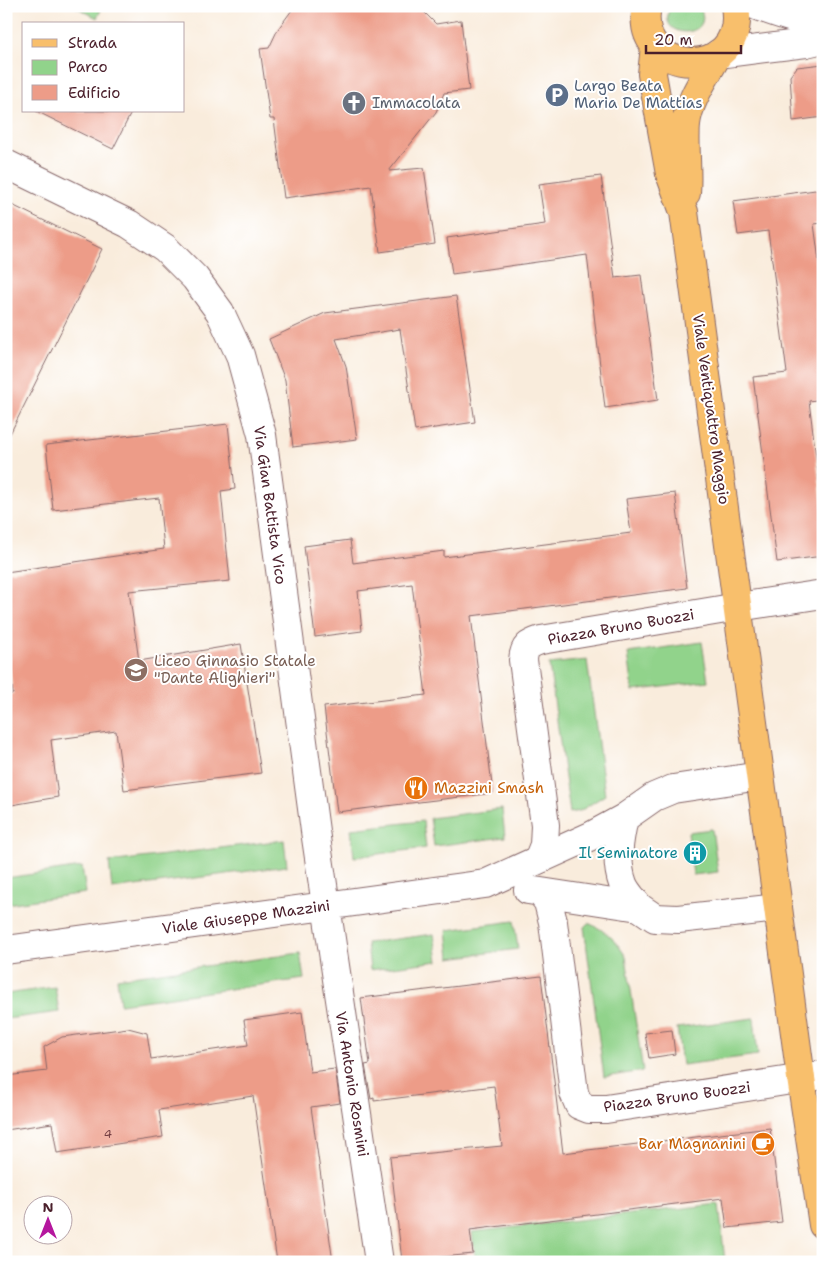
<svg xmlns="http://www.w3.org/2000/svg" width="829" height="1268" viewBox="0 0 829 1268" font-family="'Shantell Sans',sans-serif">
	<style>
		.green { fill: #91d38b; stroke: #6e795b }
		.building { fill: #ed9c88 }
		.lines { fill: none; stroke-linecap: round; stroke-linejoin: round }
		.minor-casing { stroke: #876769; stroke-width: 30 }
		.major-casing { stroke: #876769; stroke-width: 30 }
		.minor { stroke: #fff; stroke-width: 28 }
		.major { stroke: #f8bf6c; stroke-width: 28 }
		.labels { text-anchor: middle; dominant-baseline: central; stroke-width: 4; stroke-linejoin: round; paint-order: stroke }
		.number-label { font-size: 12px; fill: #733e42 }
		.service-label { font-size: 15px; fill: #4e5e75; stroke: #fff; text-anchor: start }
		.worship-label { font-size: 15px; fill: #5b616d; stroke: #fff; text-anchor: start }
		.street-label { font-size: 15px; fill: #4a1f2b; stroke: #fff }
		.education-label { font-size: 15px; fill: #785e54; stroke: #fff; text-anchor: start }
		.food-label { font-size: 15px; fill: #c56008; stroke: #fff; text-anchor: start }
		.culture-label { font-size: 15px; fill: #0d838f; stroke: #fff; text-anchor: end }
	</style>
	<rect width="100%" height="100%" fill="#fff"/>
	<filter id="ink" filterUnits="userSpaceOnUse"><feTurbulence type="fractalNoise" baseFrequency=".02" numOctaves="2"/><feDisplacementMap in="SourceGraphic" scale="10" xChannelSelector="R" yChannelSelector="G"/><feConvolveMatrix kernelMatrix="1 2 1 2 8 2 1 2 1" color-interpolation-filters="sRGB"/></filter>
	<filter id="wash" filterUnits="userSpaceOnUse"><feTurbulence type="fractalNoise" baseFrequency=".0096" numOctaves="4" result="noise"/><feDisplacementMap in="SourceGraphic" scale="20" xChannelSelector="R" yChannelSelector="G"/><feGaussianBlur stdDeviation="1.12" result="paint"/><feColorMatrix in="noise" values="0 0 0 0 0 0 0 0 0 0 0 0 0 0 0 0 0 1.4 0 .05"/><feComposite in="paint" operator="in"/></filter>
	<g filter="url(#wash)">
		<rect width="100%" height="100%" fill="#f9ecdc"/>
		<!-- green -->
		<path class="green" d="M74 6H103L97 18Z
			M671 6H699C719 40 652 41 671 6Z
			M702 642 708 681 633 691 628 653Z
			M587 660 605 795 580 811 570 813 549 664Z
			M502 809 505 837 434 846 430 818Z
			M423 821 426 848 354 857 351 829Z
			M712 829 718 872 693 875 688 832Z
			M284 840 287 866 112 889 109 862Z
			M82 867 86 893 6 904V878Z
			M514 921 518 949 450 958 447 930Z
			M588 923C607 931 615 939 626 957L643 1071 604 1077 584 927Z
			M434 934 438 961 370 970 367 943Z
			M300 953 304 979 120 1004 117 978Z
			M55 987 59 1012 6 1019V994Z
			M754 1018 758 1055 682 1065 677 1028Z
			M719 1204 725 1262H441L475 1257 472 1232Z"/>
		<g id="blocks">
			<!-- building -->
			<path class="building" d="M295 6H418L436 24 461 20 469 90 444 93 436 112 389 171 424 168 435 244 380 252 371 186 284 198 274 119H270L260 49 269 48 278 29Z
				M823 64V117L793 121 790 76 797 67Z
				M36 111H132L113 149Z
				M601 176 615 278 641 275 658 400 605 408 587 255 452 274 447 238 545 224 539 184Z
				M823 189V223L814 224 823 291V399L809 401 823 512V556L777 562 753 377 787 373 768 231 738 235 733 201Z
				M6 202 102 249 6 442Z
				M456 296 475 422 415 431 400 329 336 339 346 366 357 439 293 447 285 380 269 339 325 313Z
				M228 424 235 489 221 491 230 581 129 591 139 661 241 644 261 773 124 790 116 731 51 740 58 797 6 806V694H13L6 632V572L164 549 159 498 53 510 46 445Z
				M675 493 687 588 471 616 493 793 337 812 324 707 426 695 412 584 358 591 362 631 315 637 304 546 350 540 353 563 444 551V557L631 533 626 499Z
				M541 976 563 1153 770 1128 782 1222 727 1228 723 1198 470 1230 473 1254 402 1261 390 1157 502 1146 494 1086 374 1101V1098L371 1099 365 1065 370 1064 361 998Z
				M302 1012 310 1072 335 1069 340 1103 311 1107 333 1262H277L253 1096 159 1110 163 1137 57 1153 52 1123 6 1130V1076L47 1071 44 1047 62 1037 128 1028 147 1033 151 1059 248 1045 244 1020Z
				M672 1030 675 1054 649 1058 645 1033Z"/>
		</g>
	</g>
	<g filter="url(#ink)">
		<use href="#blocks" fill-opacity="0" stroke="#876769" stroke-width="1"/>
		<g class="lines">
			<!-- minor casing -->
			<g class="minor-casing">
				<path id="minor" d="M757 6C779 14 800 22 823 23
					M718 54 806 43 823 39
					M6 164 129 224 165 248 195 278 220 312 240 355 262 435 315 831 379 1262
					M624 818C619 841 615 862 623 884 626 892 634 900 639 907
					M538 860 544 845 545 825 523 660C524 646 529 644 541 640L738 607 823 594
					M528 890 639 907 655 918 678 919 778 908
					M540 892 548 902 553 922 574 1093 579 1105 589 1109H606L823 1075
					M6 950 485 884 591 836 624 818 654 797 673 789 760 776"/>
			</g>
			<!-- major casing -->
			<g class="major-casing">
				<path id="major" d="M647 6C632 78 748 83 735 6
					M655 46 652 74 670 174 684 212 801 1078 823 1225
					M686 193C688 170 684 147 686 124 689 99 707 75 718 54"/>
			</g>
			<!-- minor -->
			<use href="#minor" class="minor"/>
			<!-- major -->
			<use href="#major" class="major"/>
		</g>
	</g>
	<!-- icons -->
	<defs>
		<g id="parking-disc" transform="scale(1.25)"><circle r="9.5" fill="#5c6f8a" stroke="#fff"/><path d="M-3.5-5.5H1a3.5 3.5 0 0 1 0 7H-1V5.5H-3.5ZM-1-3.4V-.6H.8a1.4 1.4 0 0 0 0-2.8Z" fill="#fff"/></g>
		<g id="church-disc" transform="scale(1.25)"><circle r="9.5" fill="#6b7280" stroke="#fff"/><path d="M-1.2-6h2.4v3.5h3.3v2.4h-3.3V6h-2.4V-.1h-3.3v-2.4h3.3Z" fill="#fff"/></g>
		<g id="school-disc" transform="scale(1.25)"><circle r="9.5" fill="#8d6e63" stroke="#fff"/><path d="M0-5L7-2L0 1L-7-2ZM-4 1L0 2.5L4 1V4Q0 6-4 4Z" fill="#fff"/></g>
		<g id="restaurant-disc" transform="scale(1.25)"><circle r="9.5" fill="#e8710a" stroke="#fff"/><path d="M-5-6h1v4h1v-4h1v4h1v-4h1v5L-1.5 .5V6h-2V.5L-5-1ZM5-6V6H3V1.5H1.5Q1.5-4 5-6Z" fill="#fff"/></g>
		<g id="building-disc" transform="scale(1.25)"><circle r="9.5" fill="#0f9aa8" stroke="#fff"/><path d="M-4-6H4V6H1V3H-1V6H-4ZM-2.5-4.3h1.7v1.8h-1.7ZM.8-4.3h1.7v1.8H.8ZM-2.5-1h1.7V.8h-1.7ZM.8-1h1.7V.8H.8Z" fill="#fff"/></g>
		<g id="cafe-disc" transform="scale(1.25)"><circle r="9.5" fill="#e8710a" stroke="#fff"/><path d="M-5.5-4.5H6V0H3Q3 3.5 0 3.5H-2.5Q-5.5 3.5-5.5 0ZM3-3.2v2h1.7v-2ZM-6 4.5H4V6H-6Z" fill="#fff"/></g>
	</defs>
	<g fill-rule="evenodd">
		<use href="#parking-disc" x="557" y="95"/>
		<use href="#church-disc" x="354" y="103"/>
		<use href="#school-disc" x="136" y="670"/>
		<use href="#restaurant-disc" x="416" y="788"/>
		<use href="#building-disc" x="695" y="853"/>
		<use href="#cafe-disc" x="763" y="1144"/>
	</g>
	<g class="labels">
		<!-- number labels -->
		<g class="number-label">
			<text x="108" y="1134">4</text>
		</g>
		<!-- service labels -->
		<g class="service-label">
			<text x="574" y="86">Largo Beata<tspan x="574" dy="17">Maria De Mattias</tspan></text>
		</g>
		<!-- worship labels -->
		<g class="worship-label">
			<text x="372" y="103">Immacolata</text>
		</g>
		<!-- street labels -->
		<g class="street-label">
			<text transform="translate(711 409) rotate(82)">Viale Ventiquattro Maggio</text>
			<text transform="translate(270 505) rotate(82)">Via Gian Battista Vico</text>
			<text transform="translate(621 627) rotate(-10)">Piazza Bruno Buozzi</text>
			<text transform="translate(246 917) rotate(-8)">Viale Giuseppe Mazzini</text>
			<text transform="translate(352 1084) rotate(81)">Via Antonio Rosmini</text>
			<text transform="translate(677 1097) rotate(-8)">Piazza Bruno Buozzi</text>
		</g>
		<!-- education labels -->
		<g class="education-label">
			<text x="154" y="661">Liceo Ginnasio Statale<tspan x="154" dy="17">"Dante Alighieri"</tspan></text>
		</g>
		<!-- food labels -->
		<g class="food-label">
			<text x="434" y="788">Mazzini Smash</text>
			<text x="746" y="1144" text-anchor="end">Bar Magnanini</text>
		</g>
		<!-- culture labels -->
		<g class="culture-label">
			<text x="678" y="853">Il Seminatore</text>
		</g>
	</g>
	<!-- margin -->
	<rect width="829" height="1268" fill="none" stroke="#fff" stroke-width="25"/>
	<!-- legend -->
	<rect x="22" y="22" width="162" height="90" fill="#ffffff" stroke="#b7a5aa"/>
	<rect x="32" y="39" width="25" height="8" fill="#f8bf6c" stroke="#b7a5aa"/>
	<text x="68" y="48" font-size="15" fill="#4a1f2b">Strada</text>
	<rect x="32" y="60" width="25" height="15" fill="#91d38b" stroke="#b7a5aa"/>
	<text x="68" y="72" font-size="15" fill="#4a1f2b">Parco</text>
	<rect x="32" y="85" width="25" height="15" fill="#ed9c88" stroke="#b7a5aa"/>
	<text x="68" y="98" font-size="15" fill="#4a1f2b">Edificio</text>
	<!-- north arrow -->
	<g transform="translate(48 1220)"><circle r="24" fill="#ffffff" stroke="#b7a5aa"/>
	<path d="M0-4L9 19L0 12L-9 19Z" fill="#b5179e"/>
	<text y="-8" font-size="14" font-weight="bold" text-anchor="middle" fill="#4a1f2b">N</text>
	</g>
	<!-- scale -->
	<path d="M646 45v8h95v-8" fill="none" stroke="#4a1f2b" stroke-width="2.5"/>
	<text x="654" y="45" font-size="15" fill="#4a1f2b" stroke="#ffffff" stroke-width="4" paint-order="stroke">20 m</text>
</svg>
